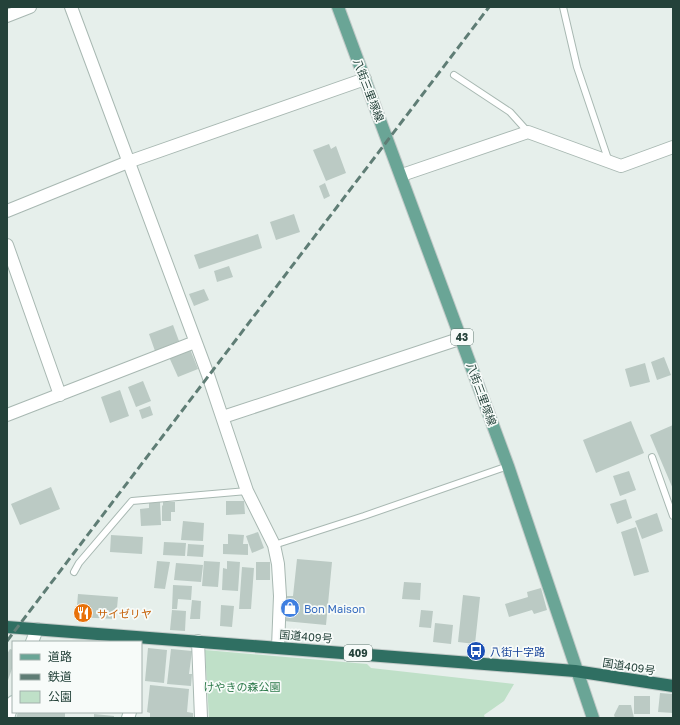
<svg xmlns="http://www.w3.org/2000/svg" width="680" height="725" viewBox="0 0 680 725" font-family="'Golos Text','Noto Sans JP',sans-serif">
	<style>
		.green { fill: #bfe0c8 }
		.building { fill: #bbcac4 }
		.lines { fill: none; stroke-linecap: round; stroke-linejoin: round }
		.lane-casing { stroke: #a8b8b2; stroke-width: 8 }
		.street-casing { stroke: #a8b8b2; stroke-width: 14 }
		.secondary-casing { stroke: #a4bbb3; stroke-width: 14 }
		.primary-casing { stroke: #c2cac8; stroke-width: 14 }
		.highway-casing { stroke: #c2cac8; stroke-width: 14 }
		.lane { stroke: #fff; stroke-width: 6 }
		.street { stroke: #fff; stroke-width: 12 }
		.secondary { stroke: #fff; stroke-width: 12 }
		.primary { stroke: #6aa596; stroke-width: 12 }
		.highway { stroke: #2f6f62; stroke-width: 12 }
		.rail { stroke: #5f7d75; stroke-width: 3; stroke-dasharray: 8 4; stroke-linecap: butt }
		.labels { text-anchor: middle; dominant-baseline: central; stroke-width: 3.5; stroke-linejoin: round; paint-order: stroke }
		.shield { fill: #f7fbf9; stroke: #637a73; stroke-width: 1 }
		.shield-label { font-size: 10px; font-weight: bold; fill: #24423a }
		.street-label { font-size: 11px; fill: #24423a; stroke: #f7fbf9 }
		.shop-label { font-size: 11px; fill: #366cbe; stroke: #f7fbf9; text-anchor: start }
		.food-label { font-size: 11px; fill: #c56008; stroke: #f7fbf9; text-anchor: start }
		.transit-label { font-size: 11px; fill: #164399; stroke: #f7fbf9; text-anchor: start }
		.park-label { font-size: 11px; fill: #2d7a4b; stroke: #f7fbf9 }
	</style>
	<rect width="100%" height="100%" fill="#e6efeb"/>
	<!-- green -->
	<path class="green" d="M205 650 367 664 371 668 514 684 504 701 484 715 485 718H209Z"/>
	<!-- building -->
	<path class="building" d="M329 144 331 149 336 146 346 173 326 181 313 150Z
		M325 183 330 196 324 199 319 186Z
		M294 214 300 232 276 240 270 222Z
		M258 234 262 248 199 269 194 255Z
		M229 266 233 277 217 282 214 271Z
		M204 289 209 300 194 306 189 294Z
		M173 325 179 341 155 351 149 334Z
		M190 349 198 369 178 377 169 357Z
		M664 357 671 375 657 380 651 362Z
		M645 363 650 382 630 387 625 369Z
		M143 381 151 401 136 407 128 387Z
		M120 390 129 416 110 423 101 397Z
		M150 406 153 415 142 419 139 410Z
		M631 421 644 453 596 473 583 440Z
		M673 425V489L650 435Z
		M629 471 636 490 620 496 613 476Z
		M51 487 60 509 20 525 11 504Z
		M626 499 632 518 617 524 610 504Z
		M226 501H244L245 514 226 515Z
		M160 502 161 525 141 526 140 509 149 508V503Z
		M163 502H175V512H171V521H162V506L163 505Z
		M657 513 663 531 642 539 635 521Z
		M183 521 204 523 203 541 181 540Z
		M636 527 649 572 634 576 621 532Z
		M258 532 264 548 252 553 246 536Z
		M228 534 244 535 243 544H248V555L223 554V544H228Z
		M111 535 143 537 142 554 110 552Z
		M164 542 186 543 185 556 163 555Z
		M188 544 204 545 203 557 187 556Z
		M297 559 332 562 326 625 284 621 286 596H293Z
		M157 561 170 562 165 589 154 588Z
		M204 561 220 562 218 587 202 586Z
		M227 561 240 562 238 591 222 590 223 568 227 569Z
		M256 562H270V580H256Z
		M176 563 203 565 201 582 174 580Z
		M242 567 254 568 251 609H239Z
		M404 582 421 583 420 600 402 599Z
		M173 585 192 586 191 600 178 599 177 609H172Z
		M541 588 547 610 534 614 532 610 509 617 505 604 528 597 527 592Z
		M78 594 118 597 116 619 76 617Z
		M463 595 480 597 475 644 458 642Z
		M192 600 201 601 200 619H190Z
		M221 605 234 606 232 627 220 626Z
		M172 610 186 611 185 631 170 630Z
		M421 610 433 611 431 628 419 627Z
		M435 623 453 625 451 644 433 642Z
		M148 648 167 650 164 683 145 681Z
		M10 649 13 650V666L7 683V654Z
		M171 649 192 651 189 674H192L191 686 167 684Z
		M150 685 189 689 187 712 193 713V718H150V713L147 712Z
		M660 693 673 694V713L658 712Z
		M634 696H650V714H634Z
		M619 705H631L634 718H615L614 715Z
		M18 712H65V718H16Z
		M94 714 114 716V718H94Z"/>
	<g class="lines">
		<!-- lane casing -->
		<g class="lane-casing">
			<path id="lane" d="M563 7 577 67 609 162
				M454 75 510 112 528 132
				M652 457 673 516
				M274 545 364 516 508 466
				M74 572 79 563 132 501 247 491"/>
		</g>
		<!-- street casing -->
		<g class="street-casing">
			<path id="street" d="M71 7 208 375 247 491 274 545 278 564 280 596 278 647
				M7 16 30 7
				M402 175 528 132 621 166 673 147
				M7 211 128 162 365 79
				M7 245 60 395
				M7 415 195 342
				M223 417 462 338
				M198 641 201 718"/>
		</g>
		<!-- secondary casing -->
		<g class="secondary-casing">
			<path id="secondary" d="M32 642 37 629
				M8 718 13 702
				M128 718 130 712"/>
		</g>
		<!-- primary casing -->
		<g class="primary-casing">
			<path id="primary" d="M338 7 508 466 593 718"/>
		</g>
		<!-- highway casing -->
		<g class="highway-casing">
			<path id="highway" d="M7 627 575 671 673 686"/>
		</g>
		<!-- lane -->
		<use href="#lane" class="lane"/>
		<!-- street -->
		<use href="#street" class="street"/>
		<!-- secondary -->
		<use href="#secondary" class="secondary"/>
		<!-- primary -->
		<use href="#primary" class="primary"/>
		<!-- highway -->
		<use href="#highway" class="highway"/>
		<!-- rail -->
		<path class="rail" d="M7 641 489 7"/>
	</g>
	<!-- icons -->
	<defs>
		<g id="shop-disc" transform="scale(1)"><circle r="9.5" fill="#3f7fe0" stroke="#f7fbf9"/><path d="M-5-2.5h2.3a2.7 3.5 0 0 1 5.4 0H5L5.5 6h-11ZM-1.5-2.5h3a1.5 2.3 0 0 0-3 0Z" fill="#fff"/></g>
		<g id="restaurant-disc" transform="scale(1)"><circle r="9.5" fill="#e8710a" stroke="#f7fbf9"/><path d="M-5-6h1v4h1v-4h1v4h1v-4h1v5L-1.5 .5V6h-2V.5L-5-1ZM5-6V6H3V1.5H1.5Q1.5-4 5-6Z" fill="#fff"/></g>
		<g id="bus-disc" transform="scale(1)"><circle r="9.5" fill="#1a4fb4" stroke="#f7fbf9"/><path d="M-5-6H5V4H4V6H2V4H-2V6H-4V4H-5ZM-3.5-4V0h7V-4ZM-3.5 1.2v1.5H-2V1.2ZM2 1.2v1.5H3.5V1.2Z" fill="#fff"/></g>
	</defs>
	<g fill-rule="evenodd">
		<use href="#shop-disc" x="290" y="608"/>
		<use href="#restaurant-disc" x="83" y="613"/>
		<use href="#bus-disc" x="476" y="651"/>
	</g>
	<g class="labels">
		<!-- shield labels -->
		<g class="shield">
			<rect x="451" y="329" width="22" height="16" rx="3"/>
			<rect x="344" y="645" width="28" height="16" rx="3"/>
		</g>
		<g class="shield-label">
			<text x="462" y="337">43</text>
			<text x="358" y="653">409</text>
		</g>
		<!-- street labels -->
		<g class="street-label">
			<text transform="translate(369 90) rotate(69)">八街三里塚線</text>
			<text transform="translate(482 394) rotate(70)">八街三里塚線</text>
			<text transform="translate(306 636) rotate(5)">国道409号</text>
			<text transform="translate(629 666) rotate(9)">国道409号</text>
		</g>
		<!-- shop labels -->
		<g class="shop-label">
			<text x="304" y="608">Bon Maison</text>
		</g>
		<!-- food labels -->
		<g class="food-label">
			<text x="97" y="613">サイゼリヤ</text>
		</g>
		<!-- transit labels -->
		<g class="transit-label">
			<text x="490" y="651">八街十字路</text>
		</g>
		<!-- park labels -->
		<g class="park-label">
			<text x="242" y="686">けやきの森公園</text>
		</g>
	</g>
	<!-- border -->
	<rect width="680" height="725" fill="none" stroke="#24423a" stroke-width="16"/>
	<!-- legend -->
	<rect x="12" y="641" width="130" height="72" fill="#f7fbf9" stroke="#a3b1ad"/>
	<rect x="20" y="654" width="20" height="6" fill="#6aa596" stroke="#a3b1ad"/>
	<text x="48" y="661" font-size="12" fill="#24423a">道路</text>
	<rect x="20" y="674" width="20" height="6" fill="#5f7d75" stroke="#a3b1ad"/>
	<text x="48" y="681" font-size="12" fill="#24423a">鉄道</text>
	<rect x="20" y="691" width="20" height="12" fill="#bfe0c8" stroke="#a3b1ad"/>
	<text x="48" y="701" font-size="12" fill="#24423a">公園</text>
</svg>
